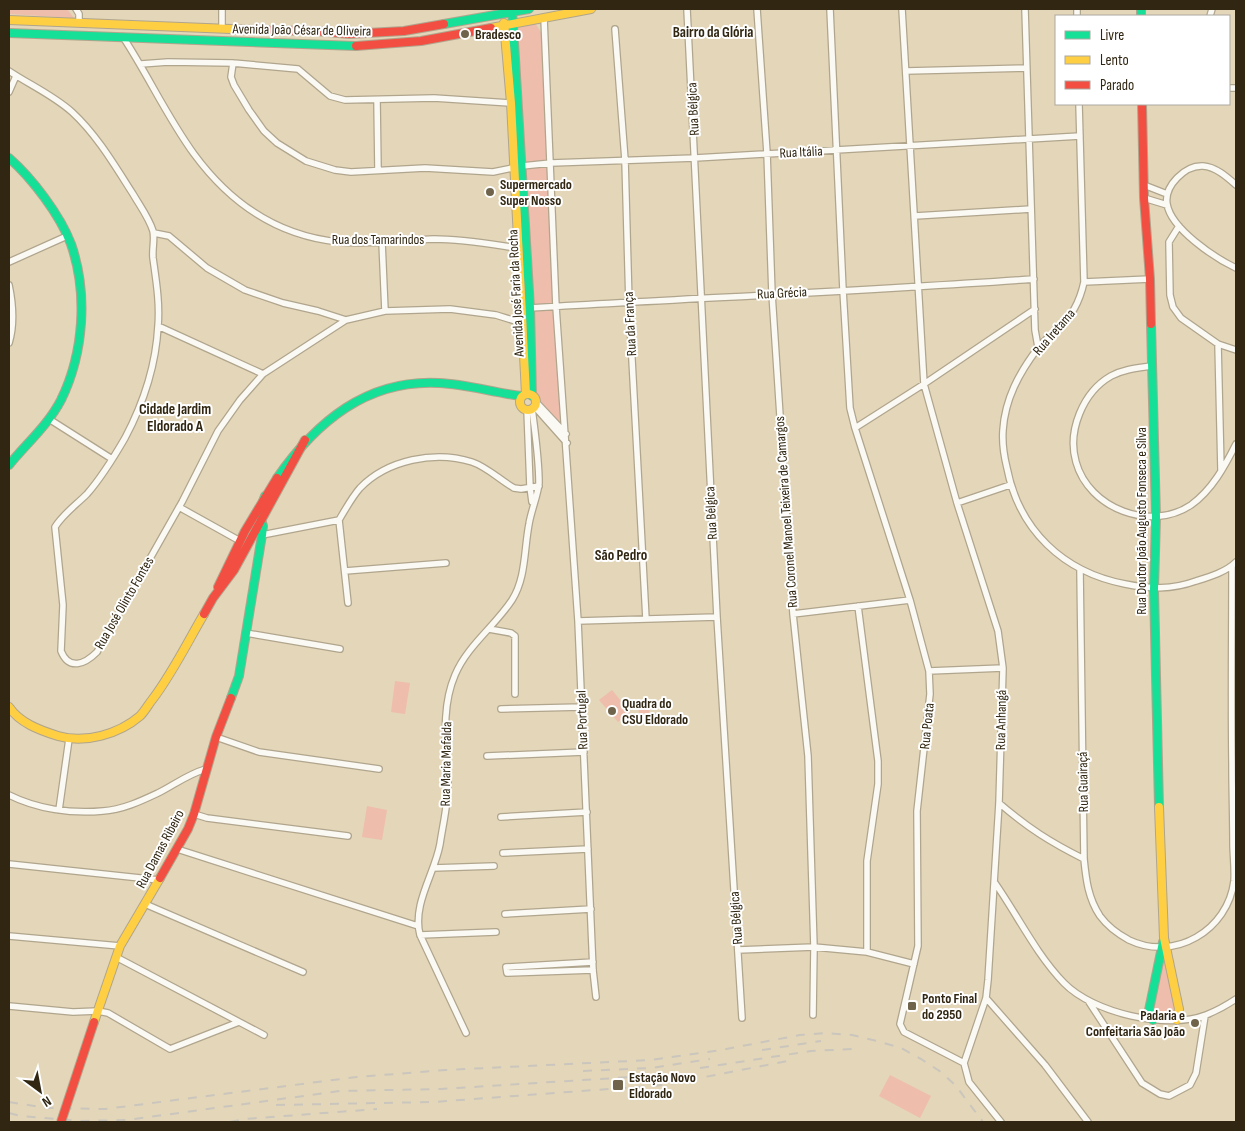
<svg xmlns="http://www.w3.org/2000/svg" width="1245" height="1131" viewBox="0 0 1245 1131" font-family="'Sofia Sans Condensed',sans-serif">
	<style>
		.green { fill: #eebdab }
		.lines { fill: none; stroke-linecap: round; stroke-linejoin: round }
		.street-casing { stroke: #b0a58d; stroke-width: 8 }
		.fast-casing { stroke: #b0a58d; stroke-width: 10 }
		.slow-casing { stroke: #b0a58d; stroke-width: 10 }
		.jam-casing { stroke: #b0a58d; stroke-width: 10 }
		.street { stroke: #fbf9f4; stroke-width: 5.5 }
		.fast { stroke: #16e098; stroke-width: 8 }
		.slow { stroke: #ffcf43; stroke-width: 8 }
		.jam { stroke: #f24e42; stroke-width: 8 }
		.rail { stroke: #cac6bd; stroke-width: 2; stroke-dasharray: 9 9; stroke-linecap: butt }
		.jam-bridge-casing { stroke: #b0a58d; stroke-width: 10; stroke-linecap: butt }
		.jam-bridge { stroke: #f24e42; stroke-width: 8 }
		.poi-dot { fill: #6f644b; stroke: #fff; stroke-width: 2 }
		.labels { text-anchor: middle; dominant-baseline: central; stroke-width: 4; stroke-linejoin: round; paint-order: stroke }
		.street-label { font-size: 14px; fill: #302611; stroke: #fff }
		.poi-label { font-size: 14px; font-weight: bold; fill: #302611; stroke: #fff; text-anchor: start }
		.neighbourhood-label { font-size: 15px; font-weight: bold; fill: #302611; stroke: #fff }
	</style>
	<rect width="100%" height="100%" fill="#e4d6b8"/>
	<!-- green -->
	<path class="green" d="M9 9H67L74 18 9 14Z
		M534 21 542 34C546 165 552 295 562 426L541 404 537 394 515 25Z
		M395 681 410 683 405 714 391 712Z
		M612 690 630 712 618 722 599 700Z
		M638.5 710a5.5 5.5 0 1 1 11 0a5.5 5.5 0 1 1-11 0Z
		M367 806 387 810 382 840 362 837Z
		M1164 951 1178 1009 1177 1019H1155L1152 1010Z
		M890 1075 931 1096 920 1118 879 1096Z"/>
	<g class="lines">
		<!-- street casing -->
		<g class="street-casing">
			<path id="street" d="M76 9 79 14V23
				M687 9 717 617 742 1018
				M757 9 767 153 772 294 793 614 808 756 814 947 813 1015
				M830 9 843 290 850 408 855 428 910 600 929 671 930 694 917 811 918 946 900 1024 904 1032 964 1063
				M902 9 924 384 957 503 998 631 1003 668 999 803 988 980 986 998 964 1063 969 1082 1001 1122
				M1025 9 1035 330 1038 347
				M1077 9V16
				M1210 16 1212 9
				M544 18 556 307 578 621 593 970 596 997
				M222 29V9
				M615 29 625 160 629 304 646 619
				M123 37C148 75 167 117 194 154 230 203 278 236 339 242 371 245 403 240 434 239 462 239 490 244 517 248
				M233 63 231 77 234 85 249 110 264 131 277 143 306 161 335 170 351 172 425 168 493 172 522 166 551 163 695 158 1080 136
				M141 64 168 62 233 63 298 69 330 96 345 100 434 98 511 103
				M9 71C30 85 53 95 72 112 97 135 115 166 133 194 140 206 149 218 153 231 155 239 152 249 153 258 156 280 160 303 158 326 156 364 143 404 125 438 114 457 101 478 87 494 76 505 63 514 55 527L63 605 61 651C69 671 85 664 97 652L182 502 218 431 240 400 263 374 346 320 385 311 450 309 496 315 522 323
				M906 71 1026 68
				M1229 88H1236
				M9 92 16 76
				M377 100 378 170
				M1079 104 1084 282C1080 301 1072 317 1057 330 1051 336 1043 341 1038 348 1019 373 1005 399 1003 430 1002 443 1004 456 1007 468 1019 530 1063 572 1125 584 1150 589 1171 590 1196 581 1209 577 1226 572 1236 562
				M1144 185 1167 194
				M1236 185C1227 177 1216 167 1203 166 1185 165 1164 186 1167 204 1171 229 1215 258 1236 268
				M1144 198 1167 205
				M915 216 1031 209
				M1179 226 1169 242 1170 295 1173 307 1181 318 1218 344 1236 350
				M154 233 169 236 207 268 245 290 283 303 318 311 346 320
				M382 242 385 311
				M9 262 67 236
				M1084 282 1150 279
				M9 285C13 304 15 323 9 343
				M530 308C698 298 866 291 1034 279
				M158 326 263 374
				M1218 344 1221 470
				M1152 366C1138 368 1124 369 1111 376 1083 392 1067 431 1076 462 1089 509 1151 532 1191 505 1212 490 1225 466 1236 444
				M535 401 566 434
				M534 406 567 443
				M527 410 530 487 532 502
				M49 419 112 459
				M855 428 924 384 1035 309
				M957 503 1010 485
				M179 507 240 541
				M339 520 348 603
				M262 535 339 520C345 510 352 497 360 488 387 460 435 450 472 462 487 467 500 480 514 488L521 489 539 486
				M1080 570 1084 859C1086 879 1088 898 1100 916 1108 927 1118 934 1129 940 1175 962 1228 930 1234 881 1235 869 1233 855 1233 843 1233 817 1232 790 1232 763 1231 698 1232 632 1232 566
				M345 571 446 563
				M858 606 878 761V784L867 861V952
				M793 614 910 600
				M578 621 717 617
				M489 629 511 633 515 636V694
				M246 633 340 649
				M929 671 1003 668
				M501 709 582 707
				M216 737 259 752 379 769
				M487 756 584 752
				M9 795C37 809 71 814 103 811 122 810 141 801 158 793 174 785 188 774 206 769
				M999 803C1028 828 1050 842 1084 859
				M59 810 69 739
				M194 814 207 818 348 836
				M501 817 587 812
				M177 849 418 926
				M503 853 588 849
				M9 864 159 880
				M433 868 494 866
				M995 883C1018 916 1036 954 1064 983 1093 1013 1167 1030 1206 1015 1216 1011 1227 1005 1236 999
				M145 904 303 972
				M505 914 591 909
				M420 935 496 932
				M9 936 120 946
				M738 950 814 947 867 952 914 964
				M116 957 264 1035
				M593 962 506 967 507 973 593 970
				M986 998 1045 1065 1088 1122
				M1089 1002 1142 1083 1160 1094 1169 1096 1190 1085 1196 1073 1205 1016
				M9 1006 73 1012 98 1011 108 1013 170 1049 239 1022
				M466 1033 420 935C412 904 435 873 440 844 443 824 448 804 448 784 447 748 440 710 455 675 467 646 495 626 512 600 526 578 524 550 529 524 531 511 538 495 539 483 539 458 535 433 532 408"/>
		</g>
		<!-- fast casing -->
		<g class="fast-casing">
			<path id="fast" d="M512 9 530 308 532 396
				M1141 9V16
				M444 24 529 9
				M9 33 356 46
				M9 158C32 178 60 215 71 244 88 293 84 353 61 400 48 425 27 443 9 465
				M1151 324 1156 517 1154 589 1159 807
				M277 478C316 422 367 379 439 383 467 384 494 393 522 396
				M231 698 239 676 262 535 263 526 259 513 265 496
				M1153 1020 1149 1010 1163 942"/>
		</g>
		<!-- slow casing -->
		<g class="slow-casing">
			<path id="slow" d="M9 20 255 30
				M504 23 511 103 526 394
				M491 28 591 9
				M520 402a8 8 0 1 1 16 0a8 8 0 1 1-16 0Z
				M9 707C20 723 39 730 58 736 85 744 119 734 140 716 145 711 148 705 152 700 172 674 187 643 204 614
				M1159 807 1164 938 1179 1009 1177 1020
				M94 1022 120 946 160 878"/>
		</g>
		<!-- jam casing -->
		<g class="jam-casing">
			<path id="jam" d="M255 30 317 31 349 34 404 31 444 24
				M356 46 421 41 491 28
				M1142 104 1144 198 1150 279 1151 324
				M218 587 245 531 277 478
				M204 614 213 598 234 570 305 440
				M160 878 188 829 194 814 216 737 231 698"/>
		</g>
		<!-- street -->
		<use href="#street" class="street"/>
		<!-- fast -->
		<use href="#fast" class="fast"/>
		<!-- slow -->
		<use href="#slow" class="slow"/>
		<!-- jam -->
		<use href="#jam" class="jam"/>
		<!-- rail -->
		<path class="rail" d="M762 1050 821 1041
			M700 1068 811 1051 854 1049
			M583 1071 651 1068 710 1059
			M9 1102 47 1108 105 1109 357 1077 446 1070 650 1060 721 1050 800 1035 826 1033 852 1035 877 1041 901 1048 921 1059 941 1072 956 1086 983 1122
			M276 1105 433 1102 663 1085 793 1060
			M9 1113 21 1116 79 1121 127 1120 340 1091 441 1089 631 1077
			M230 1122 245 1119 377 1109"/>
		<!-- jam-bridge casing -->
		<g class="jam-bridge-casing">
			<path id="jam-bridge" d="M61 1122 94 1022"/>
		</g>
		<!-- jam-bridge -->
		<use href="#jam-bridge" class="jam-bridge"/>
	</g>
	<!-- markers -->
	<g class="poi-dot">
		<circle cx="465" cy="34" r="5"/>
		<circle cx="490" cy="192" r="5"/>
		<circle cx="612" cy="711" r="5"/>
		<rect x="907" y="1001" width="10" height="10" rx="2.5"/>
		<circle cx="1195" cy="1023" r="5"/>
		<rect x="612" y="1079" width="12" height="12" rx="2.5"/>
	</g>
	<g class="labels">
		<!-- street labels -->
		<g class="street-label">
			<text transform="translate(302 30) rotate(1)">Avenida João César de Oliveira</text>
			<text transform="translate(693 109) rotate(-93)">Rua Bélgica</text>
			<text transform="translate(801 152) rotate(-3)">Rua Itália</text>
			<text x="378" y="239">Rua dos Tamarindos</text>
			<text transform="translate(516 293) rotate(-93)">Avenida José Faria da Rocha</text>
			<text transform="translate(782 293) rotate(-3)">Rua Grécia</text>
			<text transform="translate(630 324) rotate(-93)">Rua da França</text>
			<text transform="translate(1054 332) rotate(-49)">Rua Iretama</text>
			<text transform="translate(786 512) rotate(-94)">Rua Coronel Manoel Teixeira de Camargos</text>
			<text transform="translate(711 513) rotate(-93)">Rua Bélgica</text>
			<text transform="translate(1141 521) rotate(-90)">Rua Doutor João Augusto Fonseca e Silva</text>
			<text transform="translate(124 603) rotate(-60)">Rua José Olinto Fontes</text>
			<text transform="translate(582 720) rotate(-92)">Rua Portugal</text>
			<text transform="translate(1001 720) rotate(-89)">Rua Anhangá</text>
			<text transform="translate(927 726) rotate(-84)">Rua Poata</text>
			<text transform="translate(446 764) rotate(-89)">Rua Maria Mafalda</text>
			<text transform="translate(1083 782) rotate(-91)">Rua Guairaçá</text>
			<text transform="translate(160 849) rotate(-62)">Rua Damas Ribeiro</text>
			<text transform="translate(736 918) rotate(-94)">Rua Bélgica</text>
		</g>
		<!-- poi labels -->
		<g class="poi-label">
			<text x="475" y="34">Bradesco</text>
			<text x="500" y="184">Supermercado<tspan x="500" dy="16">Super Nosso</tspan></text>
			<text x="622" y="703">Quadra do<tspan x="622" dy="16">CSU Eldorado</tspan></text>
			<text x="922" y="998">Ponto Final<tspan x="922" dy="16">do 2950</tspan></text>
			<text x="1185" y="1015" text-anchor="end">Padaria e<tspan x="1185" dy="16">Confeitaria São João</tspan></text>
			<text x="629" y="1077">Estação Novo<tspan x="629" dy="16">Eldorado</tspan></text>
		</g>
		<!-- neighbourhood labels -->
		<g class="neighbourhood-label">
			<text x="713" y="32">Bairro da Glória</text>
			<text x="175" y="409">Cidade Jardim<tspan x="175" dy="17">Eldorado A</tspan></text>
			<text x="621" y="555">São Pedro</text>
		</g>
	</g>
	<!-- border -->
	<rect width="1245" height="1131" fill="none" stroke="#302611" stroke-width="20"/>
	<!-- legend -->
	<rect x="1055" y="15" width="175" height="90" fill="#ffffff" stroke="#aca8a0"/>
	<rect x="1065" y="31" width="25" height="8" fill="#16e098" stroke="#aca8a0"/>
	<text x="1100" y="40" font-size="15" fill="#302611">Livre</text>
	<rect x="1065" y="56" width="25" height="8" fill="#ffcf43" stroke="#aca8a0"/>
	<text x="1100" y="65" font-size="15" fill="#302611">Lento</text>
	<rect x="1065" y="81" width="25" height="8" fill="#f24e42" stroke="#aca8a0"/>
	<text x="1100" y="90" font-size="15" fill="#302611">Parado</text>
	<!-- north arrow -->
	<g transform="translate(40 1091) rotate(148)" stroke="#ffffff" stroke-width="4" paint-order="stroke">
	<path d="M0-4L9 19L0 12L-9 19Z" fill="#302611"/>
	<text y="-8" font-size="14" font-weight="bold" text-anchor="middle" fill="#302611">N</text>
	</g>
</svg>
